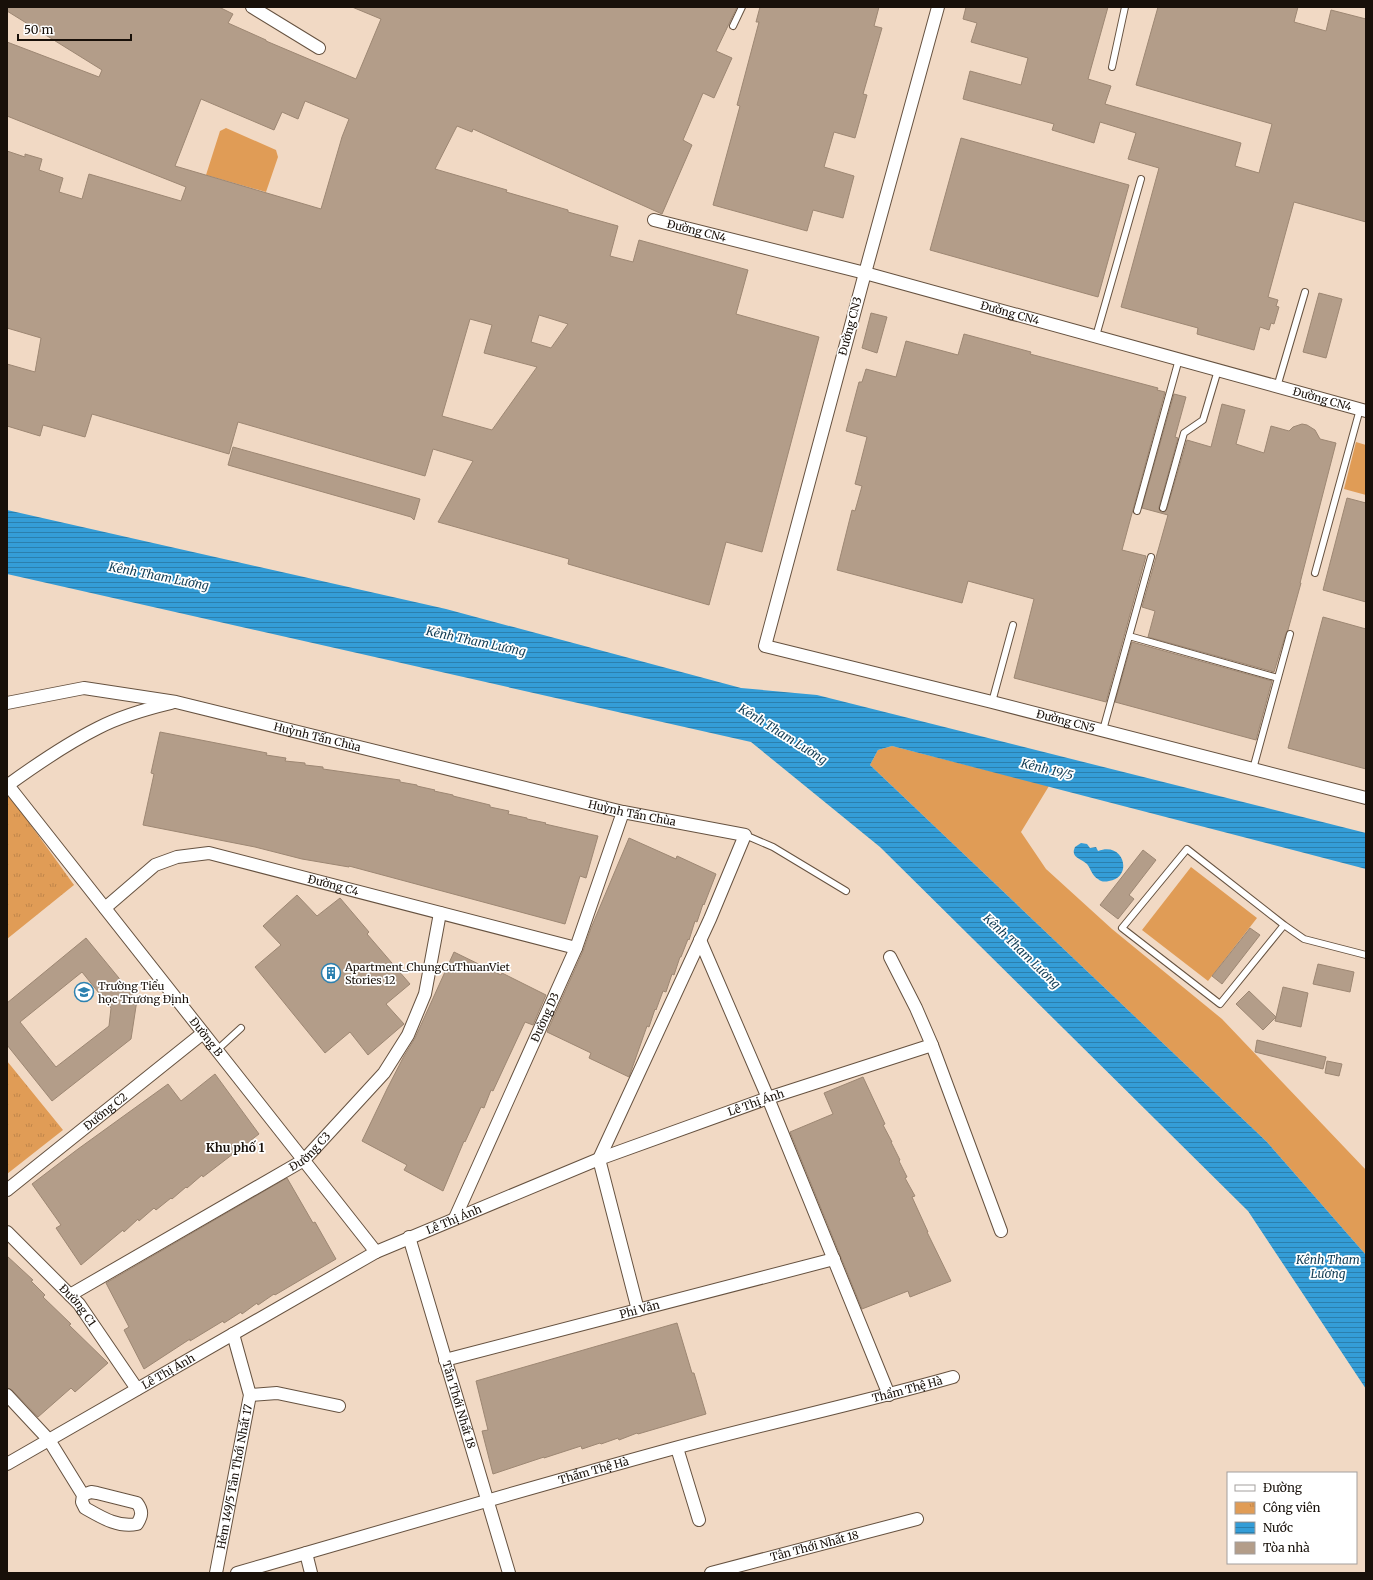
<svg xmlns="http://www.w3.org/2000/svg" width="1373" height="1580" viewBox="0 0 1373 1580" font-family="Merriweather,serif">
	<style>
		.green { fill: #e09c56 }
		.park { fill: url(#park-tufts) }
		.water { fill: url(#water-rules) }
		.building { fill: #b39d89; stroke: #9d8773; fill-rule: evenodd }
		.lines { fill: none; stroke-linecap: round; stroke-linejoin: round }
		.lane-casing { stroke: #665240; stroke-width: 8 }
		.street-casing { stroke: #665240; stroke-width: 14 }
		.lane { stroke: #fff; stroke-width: 6 }
		.street { stroke: #fff; stroke-width: 12 }
		.labels { text-anchor: middle; dominant-baseline: central; stroke-width: 3.5; stroke-linejoin: round; paint-order: stroke }
		.street-label { font-size: 11px; fill: #181009; stroke: #fff }
		.poi-label { font-size: 11px; fill: #181009; stroke: #fff; text-anchor: start }
		.water-label { font-size: 12px; font-style: italic; fill: #123d55; stroke: #fff }
		.neighbourhood-label { font-size: 12px; font-weight: bold; fill: #181009; stroke: #fff }
	</style>
	<defs>
		<pattern id="park-tufts" width="24" height="20" patternUnits="userSpaceOnUse"><rect width="24" height="20" fill="#e09c56"/><path d="M3 7l-1-3M5 7V3M7 7l1-3M15 17l-1-3M17 17v-4M19 17l1-3" fill="none" stroke="#bf854a"/></pattern>
		<pattern id="water-rules" width="6" height="5" patternUnits="userSpaceOnUse"><rect width="6" height="5" fill="#349dd7"/><path d="M0 2.5h6" fill="none" stroke="#2b7fad"/></pattern>
	</defs>
	<rect width="100%" height="100%" fill="#f1d9c4"/>
	<!-- green -->
	<path class="green" d="M226 128 276 150 278 157 266 192 206 175 220 131Z
		M1356 442 1366 445V495L1344 489Z
		M892 746 1049 786 1021 832 1046 869 1112 929 1222 1019 1366 1170V1255L1267 1142 870 765 878 750Z
		M1191 867 1257 918 1208 981 1142 930Z"/>
	<!-- park -->
	<path class="park" d="M7 792 74 885 7 939Z
		M7 1061 63 1130 7 1174Z"/>
	<!-- water -->
	<path class="water" d="M7 510 446 609 741 688 817 695 1366 833V869L892 746 878 750 870 765 1267 1142 1366 1255V1389L1248 1211 880 847 751 742 7 574Z
		M1081 843 1087 844 1090 848 1096 847 1098 851C1125 841 1133 878 1109 881 1105 882 1101 882 1098 879 1092 876 1091 869 1087 864 1081 858 1070 858 1075 847Z"/>
	<!-- building -->
	<path class="building" d="M7 7H219L233 14 228 23 266 40V41L356 79 381 19 352 7H737L716 51 732 58 714 98 703 93 683 140 692 145 662 214 473 129 472 132 457 126 435 169 507 190 506 192 568 210V212L618 226 610 256 633 262 639 240 748 270 736 314 819 337 762 552 726 542 709 605 568 564 569 559 438 522 473 461 433 449 425 476 238 422 229 454 92 414 85 437 43 425 40 436 7 426V364L35 372 41 338 7 328V151L25 157V154L42 159 39 170 63 178 59 192 82 199 89 174 181 201 186 187 7 116V42L99 77 102 70 7 11ZM201 99 274 130 282 112 298 119 305 101 349 119 342 137 321 209 175 166ZM539 315 568 324 551 348 531 342ZM470 319 492 325 484 353 537 367 492 430 442 416Z
		M760 7H879L874 26 882 28 863 94 867 95 855 138 834 132 824 167 854 176 843 218 813 210 807 231 713 205 740 106 737 105 759 22H756Z
		M966 7H1108L1088 79 1111 86 1105 104 1241 143 1235 166 1259 173 1272 124 1136 85 1158 7H1298L1294 22 1326 31 1331 10 1366 19V222L1294 202 1268 297 1278 300 1276 306 1279 307 1274 324 1271 323 1269 330 1260 327 1254 350 1197 334 1198 328 1121 307 1159 168 1128 159 1136 133 1100 122 1094 143 1052 130 1054 124 963 99 970 71 1021 85 1028 58 971 42 977 23 963 19Z
		M961 138 1129 185 1098 297 930 250Z
		M1319 293 1342 299 1326 358 1303 352Z
		M871 313 887 317 877 353 862 348Z
		M964 334 1031 352 1030 354 1158 388 1157 390 1165 392 1122 550 1146 556 1106 702 1014 678 1034 599 968 581 962 603 837 570 852 510 855 511 862 486 855 484 867 437 846 431 859 382H862L866 369 896 377 906 341 958 355Z
		M1174 394 1186 397 1175 437 1178 438 1159 507V509L1161 512H1164L1167 509 1187 440 1211 447 1222 404 1245 410 1236 444 1264 453 1271 426 1289 431 1293 427 1302 424 1307 425 1315 430 1320 439 1336 443 1300 583H1301L1288 630 1286 633 1274 672 1148 637 1155 611 1142 607 1168 515 1142 508Z
		M233 447 420 499 414 520 411 517 228 465Z
		M1347 498 1366 503V602L1323 590Z
		M1323 617 1366 629V769L1288 748Z
		M1132 642 1272 681 1256 740 1115 702Z
		M160 732 267 753 266 755 286 758 285 761 305 763V765L323 767V769L400 780V782L417 785V786L435 790 434 791 453 795V796L490 805V807L509 811 508 814 527 818V819L546 823 545 824 598 836 586 878 580 876 565 924 349 866V867L302 859 255 847 143 825 154 774 151 773Z
		M629 838 676 859 677 856 716 874 704 905 703 904 697 922 695 921 689 940 688 939 681 957H680L674 975 672 974 666 992 663 991 656 1010 655 1009 649 1027 647 1026 629 1077 589 1058 591 1053 547 1032 583 951 591 928Z
		M1143 850 1156 860 1129 895 1134 899 1118 919 1100 905Z
		M297 895 317 916 340 898 369 932 367 934 410 984 386 1004 404 1024 368 1055 350 1032 325 1053 255 967 281 945 263 926Z
		M1250 928 1260 935 1222 984 1212 976Z
		M86 938 137 1000 131 1039 52 1101 7 1045V1003ZM82 972 111 1008 109 1026 56 1067 20 1022Z
		M454 952 501 975 502 973 546 995 533 1025 525 1022 493 1091 491 1090 484 1108 481 1107 465 1142 464 1141 443 1191 404 1170 407 1165 362 1141 387 1089 404 1056 415 1038Z
		M1318 964 1354 972 1350 992 1313 984Z
		M1283 987 1308 993 1301 1027 1275 1021Z
		M1249 991 1276 1017 1263 1030 1236 1004Z
		M1257 1040 1326 1057 1323 1069 1255 1052Z
		M1327 1061 1342 1064 1339 1076 1325 1073Z
		M215 1074 259 1134 203 1177 202 1175 187 1188 186 1187 172 1199 171 1198 156 1210 154 1208 139 1221 138 1219 124 1232 123 1230 81 1265 56 1228 61 1225 32 1184 78 1149 168 1084 181 1101Z
		M863 1077 885 1124 883 1125 892 1142H891L900 1160 899 1161 907 1177 905 1178 915 1196 912 1197 928 1232H927L951 1281 910 1297 908 1291 862 1309 790 1132 833 1114 824 1093Z
		M287 1178 313 1223 315 1222 336 1259 275 1295 274 1294 258 1305 257 1303 242 1314 241 1312 224 1323 223 1321 190 1341V1339L144 1369 124 1330 129 1327 106 1283Z
		M7 1256 33 1280 31 1281 45 1295 43 1297 71 1324 69 1325 108 1363 75 1392 71 1388 38 1417 12 1390 7 1388Z
		M677 1323 692 1373H694L706 1414 638 1434 637 1433 619 1440 618 1438 601 1444 600 1443 582 1449 581 1446 544 1458V1457L493 1474 482 1431 488 1430 476 1381Z"/>
	<g class="lines">
		<!-- lane casing -->
		<g class="lane-casing">
			<path id="lane" d="M733 26 742 7
				M1112 67 1125 7
				M1096 336 1141 179
				M1277 387 1305 292
				M1163 508 1184 433 1203 420 1218 370
				M1137 511 1179 359
				M1315 573 1360 409
				M1129 636 1278 678
				M992 702 1013 625
				M1103 730 1151 557
				M1253 769 1290 634
				M745 835 773 847 846 891
				M1284 925 1187 849 1122 928 1220 1004 1284 925 1304 939 1366 955
				M217 1050 241 1028"/>
		</g>
		<!-- street casing -->
		<g class="street-casing">
			<g id="street">
				<path d="M252 7 319 48"/>
				<path id="s1" d="M938 7 865 273 765 646 992 702 1366 798"/>
				<path id="s2" d="M654 220 865 273 1366 411"/>
				<path id="s3" d="M7 703 84 688 176 702 623 812 745 835 710 919 599 1159 638 1310"/>
				<path id="s4" d="M7 784 376 1252"/>
				<path d="M8 785C37 764 66 744 98 728 121 716 146 709 171 703"/>
				<path id="s5" d="M105 908 155 865 177 857 209 853 576 948"/>
				<path d="M700 940 768 1098 889 1395"/>
				<path d="M890 957 916 1008 932 1045 1001 1231"/>
				<path id="s6" d="M7 1190 203 1033"/>
				<path id="s7" d="M455 1218 576 948 623 812"/>
				<path id="s8" d="M7 1232 79 1304 137 1389"/>
				<path id="s9" d="M409 1237 509 1573"/>
				<path id="s10" d="M70 1295 304 1160 384 1073 408 1035 425 994 440 913"/>
				<path id="s11" d="M445 1360 834 1259"/>
				<path d="M7 1395 49 1440 83 1495 82 1502 85 1508C101 1517 118 1528 137 1524 142 1516 143 1511 137 1503L97 1493 91 1492 83 1495"/>
				<path d="M250 1395 277 1393 339 1406"/>
				<path d="M677 1448 699 1520"/>
				<path id="s12" d="M7 1464 376 1252 599 1159 768 1098 932 1045"/>
				<path d="M306 1553 311 1573"/>
				<path id="s13" d="M216 1573 250 1395 233 1334"/>
				<path id="s14" d="M237 1573C383 1531 528 1488 675 1448 767 1423 861 1403 953 1377"/>
				<path id="s15" d="M711 1573 917 1519"/>
			</g>
		</g>
		<!-- lane -->
		<use href="#lane" class="lane"/>
		<!-- street -->
		<use href="#street" class="street"/>
	</g>
	<!-- icons -->
	<defs>
		<g id="building-ring" transform="scale(1)"><circle r="9.5" fill="#fff" stroke="#2c81b0" stroke-width="1.5"/><path d="M-4-6H4V6H1V3H-1V6H-4ZM-2.5-4.3h1.7v1.8h-1.7ZM.8-4.3h1.7v1.8H.8ZM-2.5-1h1.7V.8h-1.7ZM.8-1h1.7V.8H.8Z" fill="#2c81b0"/></g>
		<g id="school-ring" transform="scale(1)"><circle r="9.5" fill="#fff" stroke="#2c81b0" stroke-width="1.5"/><path d="M0-5L7-2L0 1L-7-2ZM-4 1L0 2.5L4 1V4Q0 6-4 4Z" fill="#2c81b0"/></g>
	</defs>
	<g fill-rule="evenodd">
		<use href="#building-ring" x="331" y="973"/>
		<use href="#school-ring" x="84" y="992"/>
	</g>
	<g class="labels">
		<!-- street labels -->
		<g class="street-label">
			<text stroke="none"><textPath href="#s2" startOffset="44">Đường CN4</textPath></text>
			<text stroke="none"><textPath href="#s2" startOffset="368">Đường CN4</textPath></text>
			<text transform="translate(850 326) rotate(-75)">Đường CN3</text>
			<text stroke="none"><textPath href="#s2" startOffset="692">Đường CN4</textPath></text>
			<text stroke="none"><textPath href="#s1" startOffset="972">Đường CN5</textPath></text>
			<text stroke="none"><textPath href="#s3" startOffset="317">Huỳnh Tấn Chùa</textPath></text>
			<text stroke="none"><textPath href="#s3" startOffset="641">Huỳnh Tấn Chùa</textPath></text>
			<text stroke="none"><textPath href="#s5" startOffset="250">Đường C4</textPath></text>
			<text stroke="none"><textPath href="#s7" startOffset="220">Đường D3</textPath></text>
			<text stroke="none"><textPath href="#s4" startOffset="322">Đường B</textPath></text>
			<text stroke="none"><textPath href="#s12" startOffset="834">Lê Thị Ánh</textPath></text>
			<text stroke="none"><textPath href="#s6" startOffset="126">Đường C2</textPath></text>
			<text stroke="none"><textPath href="#s10" startOffset="280">Đường C3</textPath></text>
			<text stroke="none"><textPath href="#s12" startOffset="510">Lê Thị Ánh</textPath></text>
			<text stroke="none"><textPath href="#s8" startOffset="102">Đường C1</textPath></text>
			<text stroke="none"><textPath href="#s11" startOffset="201">Phi Vân</textPath></text>
			<text stroke="none"><textPath href="#s12" startOffset="186">Lê Thị Ánh</textPath></text>
			<text stroke="none"><textPath href="#s14" startOffset="695">Thẩm Thệ Hà</textPath></text>
			<text stroke="none"><textPath href="#s9" startOffset="175">Tân Thới Nhất 18</textPath></text>
			<text stroke="none"><textPath href="#s14" startOffset="371">Thẩm Thệ Hà</textPath></text>
			<text stroke="none"><textPath href="#s13" startOffset="98">Hẻm 149/5 Tân Thới Nhất 17</textPath></text>
			<text stroke="none"><textPath href="#s15" startOffset="107">Tân Thới Nhất 18</textPath></text>
		</g>
		<!-- poi labels -->
		<g class="poi-label">
			<text x="345" y="967">Apartment_ChungCuThuanViet<tspan x="345" dy="13">Stories 12</tspan></text>
			<text x="98" y="986">Trường Tiểu<tspan x="98" dy="13">học Trương Định</tspan></text>
		</g>
		<!-- water labels -->
		<g class="water-label">
			<text transform="translate(159 576) rotate(11)">Kênh Tham Lương</text>
			<text transform="translate(476 641) rotate(12)">Kênh Tham Lương</text>
			<text transform="translate(783 734) rotate(32)">Kênh Tham Lương</text>
			<text transform="translate(1047 769) rotate(14)">Kênh 19/5</text>
			<text transform="translate(1022 951) rotate(44)">Kênh Tham Lương</text>
			<text x="1328" y="1259">Kênh Tham<tspan x="1328" dy="14">Lương</tspan></text>
		</g>
		<!-- neighbourhood labels -->
		<g class="neighbourhood-label">
			<text x="235" y="1147">Khu phố 1</text>
		</g>
	</g>
	<!-- border -->
	<rect width="1373" height="1580" fill="none" stroke="#181009" stroke-width="16"/>
	<!-- legend -->
	<rect x="1227" y="1472" width="130" height="92" fill="#ffffff" stroke="#a39f9d"/>
	<rect x="1235" y="1485" width="20" height="6" fill="#ffffff" stroke="#a39f9d"/>
	<text x="1263" y="1492" font-size="12" fill="#181009">Đường</text>
	<rect x="1235" y="1502" width="20" height="12" fill="url(#park-tufts)" stroke="#a39f9d"/>
	<text x="1263" y="1512" font-size="12" fill="#181009">Công viên</text>
	<rect x="1235" y="1522" width="20" height="12" fill="url(#water-rules)" stroke="#a39f9d"/>
	<text x="1263" y="1532" font-size="12" fill="#181009">Nước</text>
	<rect x="1235" y="1542" width="20" height="12" fill="#b39d89" stroke="#a39f9d"/>
	<text x="1263" y="1552" font-size="12" fill="#181009">Tòa nhà</text>
	<!-- scale -->
	<path d="M18 34v6h113v-6" fill="none" stroke="#181009" stroke-width="2"/>
	<text x="24" y="34" font-size="12" fill="#181009" stroke="#ffffff" stroke-width="3" paint-order="stroke">50 m</text>
</svg>
